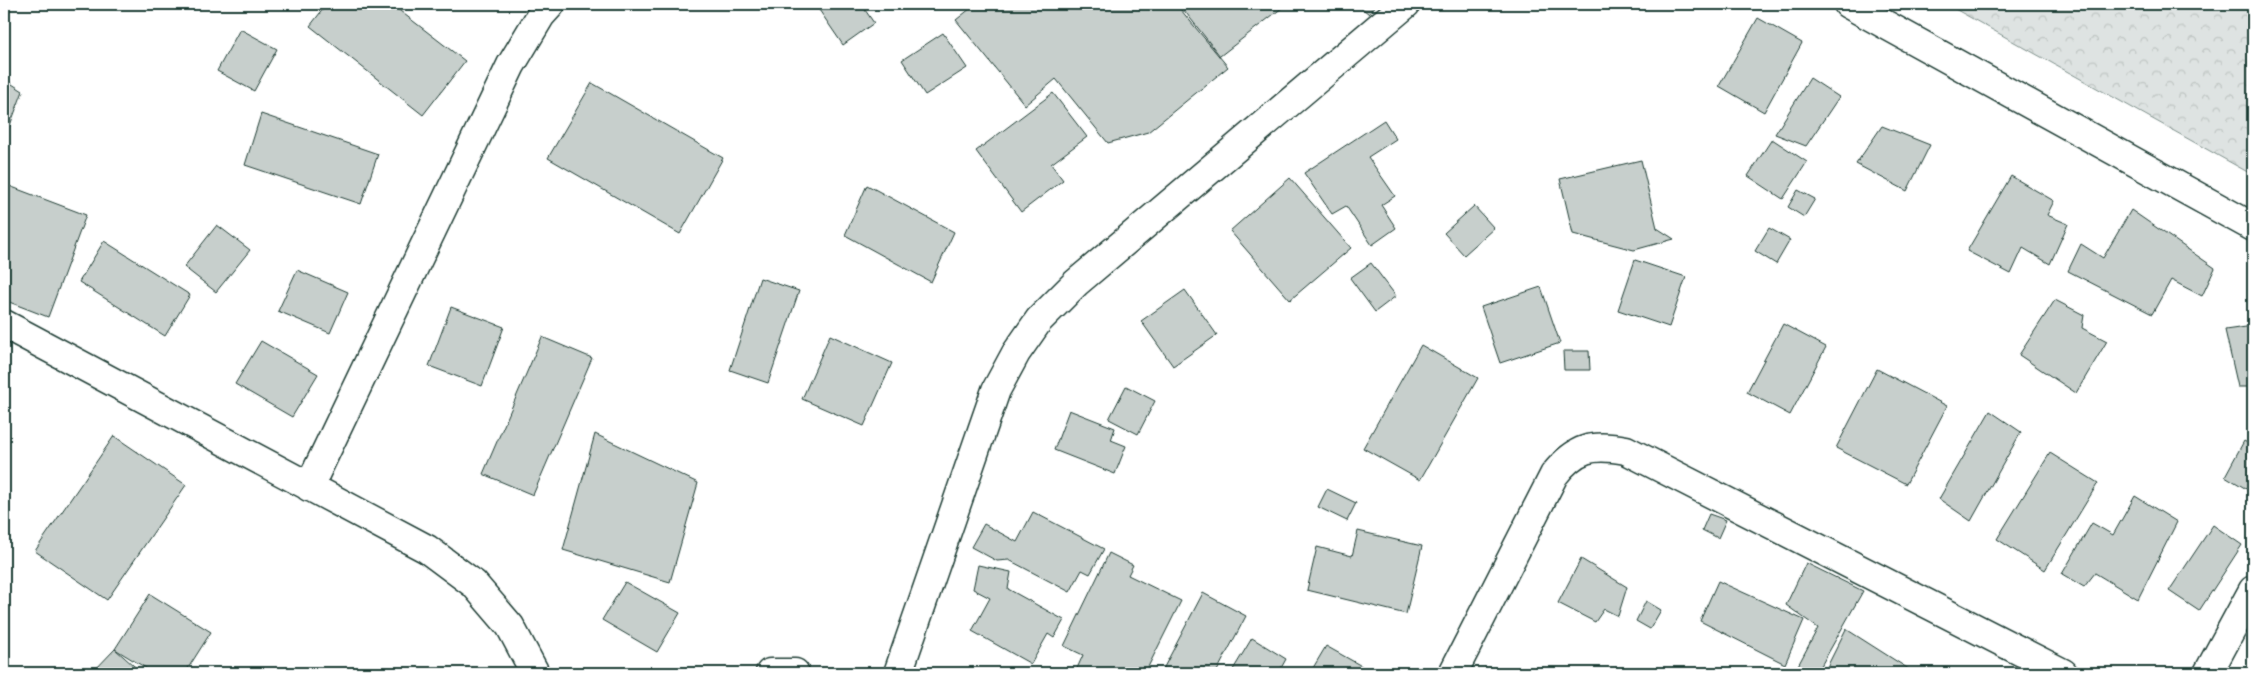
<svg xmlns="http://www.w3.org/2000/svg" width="2257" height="677" viewBox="0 0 2257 677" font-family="Pangolin,sans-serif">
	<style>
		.forest { fill: url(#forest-crowns); stroke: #7e908b }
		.building { fill: #c7cfcc; stroke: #1f3d34 }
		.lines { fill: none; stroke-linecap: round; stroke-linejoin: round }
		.street-casing { stroke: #1f3d34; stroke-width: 31 }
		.street { stroke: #fff; stroke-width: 28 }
	</style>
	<defs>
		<pattern id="forest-crowns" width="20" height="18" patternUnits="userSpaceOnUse" patternTransform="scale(1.25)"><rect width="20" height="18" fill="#dee3e2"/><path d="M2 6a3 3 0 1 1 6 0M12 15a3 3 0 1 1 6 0" fill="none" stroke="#bec4c2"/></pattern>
	</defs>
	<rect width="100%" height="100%" fill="#fff"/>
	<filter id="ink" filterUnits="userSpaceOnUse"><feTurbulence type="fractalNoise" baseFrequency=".02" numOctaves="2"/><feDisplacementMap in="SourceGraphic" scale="10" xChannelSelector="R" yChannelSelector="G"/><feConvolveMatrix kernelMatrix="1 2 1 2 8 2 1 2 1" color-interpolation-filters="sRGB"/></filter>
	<g filter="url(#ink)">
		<!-- forest -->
		<path class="forest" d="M1946 4H2253V175Z"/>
		<!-- building -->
		<path class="building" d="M327 4H391L465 61 423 115 310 26Z
			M815 4H861L874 23 843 45Z
			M976 4H1176L1228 67 1148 132 1108 143 1056 79 1025 105 956 20Z
			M1179 4H1287L1220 56Z
			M1357 4H1377L1369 14Z
			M1758 18 1802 43 1764 112 1719 86Z
			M240 29 277 49 254 91 217 71Z
			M943 33 967 68 925 95 902 60Z
			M1810 78 1839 97 1806 146 1775 134Z
			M4 79 23 91 4 141Z
			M592 83 723 158 680 234 548 158Z
			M1053 93 1087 137 1051 164 1063 180 1021 212 976 151Z
			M261 114 378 154 361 204 245 165Z
			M1384 120 1396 139 1368 157 1395 196 1381 205 1396 228 1372 245 1346 206 1332 214 1304 173Z
			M1882 126 1930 145 1907 191 1856 164Z
			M1772 139 1807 162 1783 199 1748 176Z
			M1641 160 1657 228 1674 239 1634 250 1573 234 1560 179Z
			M2011 176 2054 201 2047 215 2068 224 2050 264 2023 248 2011 274 1967 251Z
			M1290 178 1351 248 1290 300 1230 231Z
			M4 184 86 215 48 317 4 300Z
			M867 185 954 232 931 282 845 235Z
			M1798 190 1815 199 1804 217 1788 207Z
			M1474 206 1494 228 1464 255 1444 233Z
			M2131 210 2215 268 2202 296 2171 280 2152 314 2068 271 2081 244 2103 258Z
			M217 225 250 250 216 292 184 267Z
			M1769 228 1790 240 1776 264 1755 251Z
			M104 241 190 295 165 336 79 282Z
			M1635 260 1686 277 1669 327 1618 310Z
			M1371 263 1396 296 1375 312 1350 278Z
			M297 270 348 292 330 333 278 311Z
			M760 278 799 291 768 383 730 370Z
			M1541 287 1560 343 1500 363 1481 307Z
			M1185 290 1217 335 1173 366 1141 321Z
			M2055 300 2084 315 2082 328 2107 341 2076 393 2019 355Z
			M451 307 504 327 482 386 429 366Z
			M1783 324 1826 347 1790 415 1747 392Z
			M2253 326V387H2238L2225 330Z
			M830 335 892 363 864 426 802 399Z
			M542 337 592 358 533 495 483 474Z
			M261 341 318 374 292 417 235 384Z
			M1421 345 1478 378 1420 480 1363 448Z
			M1563 351H1589L1590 370H1564Z
			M1877 369 1947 406 1906 484 1836 448Z
			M1126 386 1155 401 1138 434 1109 419Z
			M1069 410 1115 428 1111 440 1126 446 1115 474 1054 450Z
			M1990 411 2021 432 1971 521 1939 499Z
			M595 434 698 483 670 582 563 550Z
			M114 436 186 485 107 600 35 551Z
			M2244 441 2253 446V493L2225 476Z
			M2050 453 2098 483 2045 570 1997 539Z
			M1327 489 1356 503 1347 521 1318 507Z
			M2135 496 2177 522 2138 599 2095 573 2084 587 2062 574 2092 523 2113 535Z
			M1033 512 1104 549 1090 574 1082 570 1070 592 1009 560 997 561 971 547 984 524 1017 542Z
			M1709 514 1726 520 1718 538 1702 530Z
			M2213 525 2242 545 2199 611 2169 591Z
			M1358 531 1422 546 1406 614 1307 590 1317 547 1352 556Z
			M1109 553 1133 565 1128 575 1181 601 1145 673 1132 668 1129 673H1075L1083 655 1064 646Z
			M1581 559 1627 587 1618 616 1604 609 1595 622 1558 603Z
			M1806 563 1863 591 1817 673H1794L1818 628 1786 605Z
			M978 565 1011 572 1008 589 1064 620 1054 638 1048 634 1031 664 972 631 990 598 973 589Z
			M1718 581 1804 620 1785 664 1700 621Z
			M625 582 680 613 657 652 602 620Z
			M1203 593 1246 616 1216 673H1161Z
			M150 594 211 632 185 673H154L115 649Z
			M1646 601 1661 610 1650 629 1636 621Z
			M1846 629 1915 673H1824Z
			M1252 638 1286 659 1280 670 1286 673H1231Z
			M1326 646 1374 673H1310Z
			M115 649 142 673H92Z
			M52 671V673H12Z"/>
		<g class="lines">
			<!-- street casing -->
			<g class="street-casing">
				<path id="street" d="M1848 4 2253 227
					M4 324 427 549 474 584 510 626 535 673
					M309 487 511 65 541 15 551 4
					M770 673H795
					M898 673 996 390 1016 353 1039 320 1076 283 1406 4
					M1453 673 1554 475C1576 447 1592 444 1626 450L2063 673
					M2208 673 2253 590"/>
			</g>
			<!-- street -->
			<use href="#street" class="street"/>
		</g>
	</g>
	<!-- margin -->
	<rect width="2257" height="677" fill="none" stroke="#fff" stroke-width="20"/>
	<rect x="10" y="10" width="2237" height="657" fill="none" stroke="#1f3d34" stroke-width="2" filter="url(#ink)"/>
</svg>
